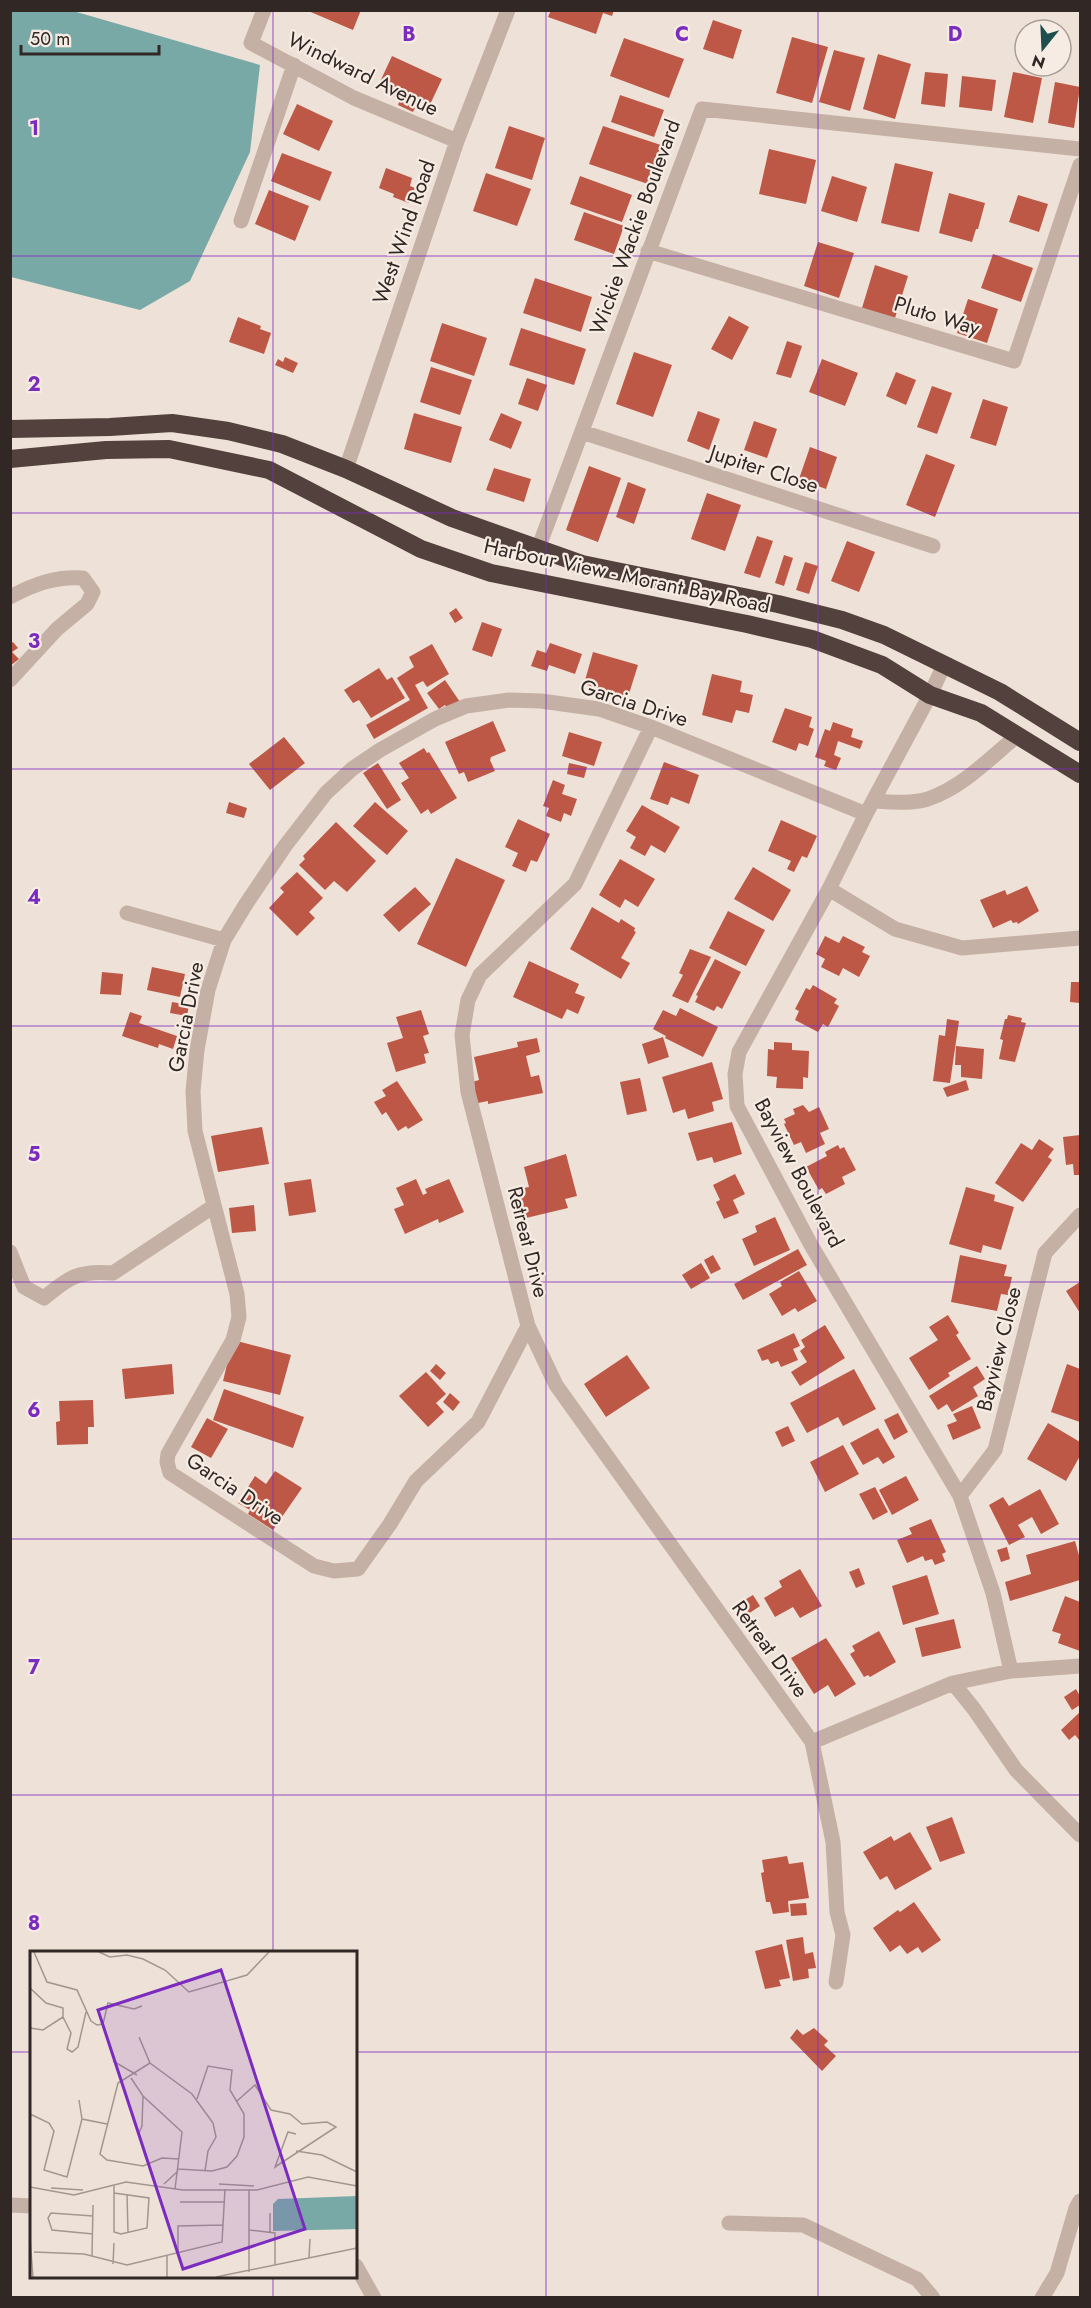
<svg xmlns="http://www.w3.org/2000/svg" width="1091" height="2308" viewBox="0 0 1091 2308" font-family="Jost,sans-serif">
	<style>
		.water { fill: #79a9a7 }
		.building { fill: #bd5847 }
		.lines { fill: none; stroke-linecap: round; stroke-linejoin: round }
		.minor { stroke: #c5b0a5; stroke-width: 15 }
		.highway { stroke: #52413d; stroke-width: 18 }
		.grid { fill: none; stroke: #7b2cbf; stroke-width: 1.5; stroke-opacity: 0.55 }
		.labels { text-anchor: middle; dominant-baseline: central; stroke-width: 4.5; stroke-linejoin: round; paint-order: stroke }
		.street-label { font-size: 21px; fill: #312825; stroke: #f7ece3 }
		.inset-road { fill: none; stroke: #a29790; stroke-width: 1.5 }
		.view { fill: #7b2cbf; fill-opacity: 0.15; stroke: #7b2cbf; stroke-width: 3 }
		.inset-edge { fill: none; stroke: #312825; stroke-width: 3 }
		.grid-label { font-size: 20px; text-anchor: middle; font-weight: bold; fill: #7b2cbf; stroke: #f7ece3; stroke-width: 4.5; stroke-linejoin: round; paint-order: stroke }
	</style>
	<rect width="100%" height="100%" fill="#eee1d7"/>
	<!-- water -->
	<path class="water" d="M10 11H73L260 65 250 152 190 281 140 310 11 277Z"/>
	<!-- building -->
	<path class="building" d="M306 10H361L353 30Z
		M551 10H614L612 16 603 13 596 34 548 17Z
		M713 20 742 30 733 59 703 49Z
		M792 37 828 47 812 103 776 93Z
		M624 38 684 59 669 98 610 76Z
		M834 50 865 58 850 111 819 102Z
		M878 54 911 64 895 119 863 109Z
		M392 56 442 79 426 113 415 108 413 112 398 105 400 99 389 94 392 89 379 84Z
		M925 72 948 74 945 107 921 104Z
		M1013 72 1042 78 1033 123 1004 117Z
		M962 76 996 80 992 111 959 107Z
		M1055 82 1080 87 1074 128 1048 123Z
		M620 95 664 110 654 137 611 122Z
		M297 104 333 121 319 151 283 134Z
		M509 126 545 138 532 180 495 168Z
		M603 126 661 145 648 184 589 164Z
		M769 149 816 160 806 204 759 194Z
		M282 153 332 172 320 201 271 181Z
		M895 163 933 172 919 232 881 223Z
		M386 168 412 178 410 186 415 188 409 203 393 197 394 194 379 188Z
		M486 173 531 189 517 226 473 211Z
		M580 176 632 195 622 222 570 204Z
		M832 176 867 187 857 222 821 211Z
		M269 190 309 206 295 241 255 224Z
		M949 193 985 203 978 229H976L972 242 939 233Z
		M1018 195 1048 204 1039 232 1009 222Z
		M584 212 624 226 614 254 574 240Z
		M818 242 854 253 839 298 804 286Z
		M993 254 1033 268 1021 302 981 288Z
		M875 265 908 276 895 318 862 308Z
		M535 278 592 297 581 332 523 313Z
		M968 299 998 309 987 343 957 333Z
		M729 316 749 327 732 360 711 349Z
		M238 317 261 326 260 329 271 333 264 354 229 342Z
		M442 323 487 338 474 376 430 361Z
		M521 328 586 349 574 385 509 365Z
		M787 341 802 346 791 378 776 374Z
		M634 352 672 365 653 417 616 404Z
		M285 357 298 363 293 373 275 365 278 359 283 362Z
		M822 359 858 373 845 406 809 392Z
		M431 367 472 380 460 415 420 402Z
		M896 372 916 380 906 405 886 396Z
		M527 378 547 385 538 411 518 404Z
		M932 386 952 393 937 434 917 427Z
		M983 399 1008 407 996 446 970 438Z
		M698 411 720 419 709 450 687 441Z
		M414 413 462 427 451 463 404 449Z
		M501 413 522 422 511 449 489 440Z
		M754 421 777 429 767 458 744 450Z
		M810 447 837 457 826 489 799 479Z
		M926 454 955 465 935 517 906 505Z
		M589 466 621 478 598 542 566 530Z
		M494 468 531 479 524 502 486 490Z
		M628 482 646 489 634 524 616 517Z
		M707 493 741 505 725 551 691 539Z
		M757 536 773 541 760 578 744 573Z
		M847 541 875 552 859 592 831 581Z
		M784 555 793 558 784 586 775 583Z
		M805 562 818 566 809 594 796 590Z
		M456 608 463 618 455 623 449 613Z
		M482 622 502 629 492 657 472 650Z
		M13 642 18 648 12 652 19 659 10 666V644Z
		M550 643 582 654 575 674 549 665 547 671 531 666 537 650 546 653Z
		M432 644 449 674 427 687 423 681 415 685 428 708 374 739 366 725 410 700 397 678 414 667 409 657Z
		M593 652 638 665 628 697 584 684Z
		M379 668 387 680 392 677 405 698 371 718 359 700 353 703 344 690Z
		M712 674 742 681 740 692 753 695 749 713 736 710 732 723 702 715Z
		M445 680 460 702 449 710 445 705 439 709 427 693Z
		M785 708 812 717 809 727 814 729 808 746 799 743 796 751 772 742Z
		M493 721 506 751 491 757 490 760 495 771 468 782 464 772 459 774 445 742Z
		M833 722 853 729 851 737 863 741 860 749 838 741 834 755 841 758 836 770 824 766 826 761 815 757 825 729 830 731Z
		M569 732 602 742 594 766 562 756Z
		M284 737 305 763 270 790 249 764Z
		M424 748 427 753 429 752 457 798 431 814 428 809 421 814 401 783 409 778 399 763Z
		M664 762 699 775 689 804 671 797 668 805 650 799Z
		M378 763 401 800 387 809 363 773Z
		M569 763 587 767 584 778 567 774Z
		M553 780 565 785 562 794 577 799 571 816 564 813 561 822 546 816 549 808 543 806Z
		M229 802 247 808 244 818 226 813Z
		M375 802 408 831 387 855 353 826Z
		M642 805 680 827 665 853 651 845 645 856 630 848 636 837 626 831Z
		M518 819 550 834 537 862 531 860 526 872 512 866 518 853 505 847Z
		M781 820 817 836 807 858 802 856 794 872 787 869 791 861 768 851Z
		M336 822 376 861 347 892 334 881 325 890 299 865 305 859 303 856Z
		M456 858 505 880 466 967 417 944Z
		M620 859 655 879 638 907 625 899 620 908 599 895Z
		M753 867 791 890 773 921 734 899Z
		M297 872 323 898 309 912 315 918 297 936 269 908 284 892 280 888Z
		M1027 886 1039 911 1018 924 1017 922 1013 923 1011 920 993 928 980 900 1005 890 1007 895Z
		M415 887 431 904 399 932 383 915Z
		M592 907 619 923 621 919 635 928 634 931 636 932 621 958 630 963 621 979 570 949Z
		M728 911 765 930 746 966 709 948Z
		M825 936 839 943 843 936 865 947 862 952 870 956 859 977 843 968 839 976 821 967 825 959 816 954Z
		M690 949 711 957 688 1003 672 996 683 975 679 973Z
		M715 959 741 972 722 1009 717 1006 714 1011 695 1002 698 996 696 995Z
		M529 961 579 984 575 993 585 997 578 1014 567 1009 562 1019 513 997Z
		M152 967 185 974 180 997 147 990Z
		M102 972 123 974 121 995 100 994Z
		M1071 982H1080V1003L1070 1002Z
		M813 985 837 999 834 1003 839 1006 828 1027 823 1024 818 1032 795 1020 799 1011 795 1009 806 988 810 990Z
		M172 1002 189 1005 187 1016 170 1013Z
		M680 1008 718 1027 703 1057 665 1038 666 1036 653 1029 663 1010 676 1016Z
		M421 1010 429 1034 423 1036 429 1053 424 1054 426 1063 396 1072 387 1043 403 1038 396 1017Z
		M130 1012 142 1016 139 1023 177 1036 173 1049 159 1044 158 1048 122 1036Z
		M1008 1015 1022 1018 1021 1022 1026 1023 1015 1062 999 1059 1003 1040 1000 1039 1005 1019H1007Z
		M947 1019 959 1021 950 1083 933 1081 939 1035 945 1036Z
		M663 1037 669 1057 648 1064 642 1044Z
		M537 1038 540 1052 526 1056 531 1077 539 1075 543 1093 488 1104V1101L473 1104 469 1083 479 1080 474 1057 518 1047 517 1042Z
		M774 1042 792 1043V1050L809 1051 808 1078 803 1077V1089L776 1088 777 1077 767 1076 768 1049 774 1050Z
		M956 1046 984 1049 982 1079 961 1077V1065H955Z
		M712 1062 723 1099 712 1102 714 1111 688 1119 685 1109 673 1113 662 1077Z
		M640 1078 647 1111 627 1115 620 1082Z
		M966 1080 969 1090 947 1097 943 1088Z
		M397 1081 423 1120 408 1129 406 1126 398 1131 386 1112 382 1115 374 1102 386 1096 382 1090Z
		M803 1105 809 1112 819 1107 829 1129 820 1133 825 1144 806 1153 801 1142 794 1145 784 1124 786 1123 784 1119 795 1114 793 1109Z
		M732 1122 742 1154 714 1163 712 1157 697 1161 688 1133Z
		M262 1127 269 1164 218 1172 211 1136Z
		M1080 1135V1175H1074L1073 1164 1066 1165 1063 1137Z
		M1039 1139 1054 1149 1048 1157 1052 1160 1023 1202 995 1183 1021 1143 1032 1150Z
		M838 1145 840 1149 844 1147 856 1170 842 1177 845 1184 826 1194 822 1188 819 1190 806 1167 827 1156 825 1152Z
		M566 1154 577 1196 565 1199 568 1208 526 1218 518 1189 529 1187 524 1167Z
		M735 1174 745 1194 733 1200 739 1213 724 1219 716 1202 720 1200 713 1185Z
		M311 1179 316 1212 289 1216 284 1183Z
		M416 1179 423 1195 427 1193 425 1189 449 1179 464 1212 439 1223 438 1219 405 1234 394 1209 404 1205 396 1188Z
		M966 1187 995 1195 994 1201 1014 1207 1001 1250 983 1245 981 1253 949 1244Z
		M254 1205 256 1231 232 1233 229 1208Z
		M775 1217 790 1250 754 1266 742 1239 757 1232 755 1226Z
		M798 1249 807 1265 743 1300 734 1284Z
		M713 1255 721 1269 711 1274 704 1260Z
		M960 1255 1007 1265 1004 1276 1012 1277 1008 1295 1001 1294 997 1311 951 1302Z
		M701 1263 710 1278 691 1289 682 1275Z
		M799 1271 817 1301 798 1312 795 1308 782 1316 769 1294 782 1286 780 1282Z
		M1080 1282V1313L1066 1291Z
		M948 1315 959 1333 956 1335 971 1359 948 1373 950 1376 929 1390 909 1358 938 1340 929 1327Z
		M825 1325 845 1358 800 1386 791 1372 807 1362 800 1351 805 1347 801 1340Z
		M794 1333 800 1346 793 1349 798 1360 781 1367 778 1361 771 1364 768 1359 762 1361 757 1350Z
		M233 1340 291 1355 280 1395 223 1381Z
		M627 1355 650 1388 606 1417 584 1384Z
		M172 1364 174 1394 125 1399 122 1369Z
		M436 1364 446 1373 440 1380 430 1371Z
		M1067 1364 1080 1369V1422L1051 1412Z
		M977 1366 985 1379 973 1387 978 1396 952 1412 947 1404 938 1410 929 1396Z
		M854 1369 876 1409 843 1426 838 1417 807 1433 790 1403Z
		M426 1372 446 1394 436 1403 444 1412 428 1427 399 1396Z
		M224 1389 304 1417 293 1448 213 1420Z
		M450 1393 460 1402 453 1411 443 1402Z
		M93 1400 94 1427H88V1444L57 1445 56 1422 60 1421 59 1401Z
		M972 1406 981 1428 953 1440 947 1425 957 1421 953 1414Z
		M898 1413 908 1432 894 1440 884 1420Z
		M207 1418 228 1429 211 1458 191 1447Z
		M1048 1423 1080 1442V1456L1066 1481 1027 1459Z
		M788 1426 795 1441 782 1447 775 1432Z
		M878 1428 895 1457 883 1464 878 1457 863 1465 850 1443Z
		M843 1445 859 1474 825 1492 810 1462Z
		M275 1471 302 1488 273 1530 248 1514 250 1510 238 1503 255 1476 266 1484Z
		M906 1476 919 1500 892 1515 879 1490Z
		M875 1487 888 1512 873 1520 859 1494Z
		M1040 1489 1059 1524 1041 1534 1032 1517 1018 1525 1025 1537 1009 1545 989 1505 1003 1497 1009 1506Z
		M931 1519 946 1552 942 1554 945 1561 935 1565 932 1559 925 1561 923 1556 907 1563 897 1540 912 1534 909 1528Z
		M1075 1541 1080 1559V1580L1010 1601 1005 1582 1031 1574 1026 1555Z
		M1007 1547 1010 1559 1001 1562 997 1550Z
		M859 1568 865 1584 856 1588 849 1572Z
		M800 1569 822 1606 800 1618 793 1607 775 1617 764 1598 782 1587 779 1581Z
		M927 1575 939 1614 903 1625 892 1586Z
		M753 1595 760 1606 748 1614 741 1602Z
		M1065 1596 1080 1602V1651L1058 1643 1061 1634 1052 1631Z
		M954 1619 961 1648 922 1657 915 1628Z
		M879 1631 896 1662 870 1677 868 1675 864 1677 850 1654 855 1651 852 1646Z
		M826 1638 856 1684 835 1697 828 1685 814 1694 791 1658Z
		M1076 1689 1080 1696V1705L1072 1710 1064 1697Z
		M1080 1712V1741L1075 1735 1069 1740 1061 1730Z
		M952 1817 965 1853 940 1862 926 1827Z
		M910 1832 932 1869 895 1890 887 1876 880 1880 863 1852 891 1836 894 1841Z
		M787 1856 789 1864 803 1862 809 1898 788 1901 789 1912 773 1914 770 1902H766L761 1873 764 1872 762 1860Z
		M914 1902 941 1940 922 1953 918 1947 907 1954 900 1945 890 1952 873 1928 898 1910 900 1912Z
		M806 1903 807 1915 791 1916 790 1904Z
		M803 1937 805 1954 813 1952 816 1968 808 1969 809 1978 793 1981 786 1940Z
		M782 1944 790 1978 779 1980 781 1986 765 1989 755 1951Z
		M814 2028 828 2041 824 2045 836 2056 822 2071 790 2038 797 2029 803 2035Z"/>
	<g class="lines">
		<!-- minor -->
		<path class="minor" d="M264 10 251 43 354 98 457 141
			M241 221 294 65
			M648 251 1014 361 1080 165
			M582 432 933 546
			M346 469 457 141 508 10
			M538 549 702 109 1080 149
			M10 597C34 584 56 576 83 578L93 592 87 604 57 629 10 680
			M944 665 930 695 866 814 829 889 739 1052 735 1074 737 1106 811 1245 960 1496 993 1593 1011 1671
			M651 727 575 884 480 975 468 1000 462 1035 468 1092 528 1326 556 1385 812 1742 833 1842 837 1912 843 1935 836 1982
			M873 801C891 802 911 804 928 799 963 787 990 758 1018 735
			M829 889 895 929 962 948 1080 938
			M127 913 224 940
			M10 1252 24 1287 44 1298C69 1277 79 1270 113 1273L214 1206
			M528 1326 478 1422 416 1481 390 1524 358 1569 334 1571 314 1566 170 1473 167 1462 168 1454 233 1340 239 1317 237 1294 195 1131 193 1091 197 1050 208 990 224 940 246 904 285 846 326 793 352 769 380 750 435 719 466 706 509 700 541 701 599 709 651 727 866 814
			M960 1496 995 1450 1045 1253 1080 1215
			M953 1683 974 1709 1016 1770 1080 1835
			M812 1742 953 1683 1011 1671 1080 1666
			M10 2205 32 2206
			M729 2223 803 2225 917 2279 933 2298
			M356 2266 374 2298
			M1042 2298 1057 2273 1076 2208 1080 2201"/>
		<!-- highway -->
		<path class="highway" d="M10 429 110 427 172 423 228 431 282 444 346 469 452 518 582 564 778 604 842 620 884 635 1000 692 1080 742
			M10 459 106 450 169 449 269 470 421 549 491 573 747 624 812 639 882 665 930 695 981 713 1080 774"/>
	</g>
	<!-- grid -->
	<path class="grid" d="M273 10V1952M546 10V2298M818 10V2298M10 256H1080M10 513H1080M10 769H1080M10 1026H1080M10 1282H1080M10 1539H1080M10 1795H1080M10 2052H32M356 2052H1080M273 2276V2298"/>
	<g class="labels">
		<!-- street labels -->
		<g class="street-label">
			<text transform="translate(363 74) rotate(26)">Windward Avenue</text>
			<text transform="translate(635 227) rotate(-70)">Wickie Wackie Boulevard</text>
			<text transform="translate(404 232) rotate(-71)">West Wind Road</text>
			<text transform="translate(937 316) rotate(17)">Pluto Way</text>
			<text transform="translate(764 469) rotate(18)">Jupiter Close</text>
			<text transform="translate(627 576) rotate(12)">Harbour View - Morant Bay Road</text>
			<text transform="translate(634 703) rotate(18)">Garcia Drive</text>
			<text transform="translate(186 1017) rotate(-79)">Garcia Drive</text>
			<text transform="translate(799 1173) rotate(62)">Bayview Boulevard</text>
			<text transform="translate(528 1242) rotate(76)">Retreat Drive</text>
			<text transform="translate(999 1349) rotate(-76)">Bayview Close</text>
			<text transform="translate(235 1489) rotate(34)">Garcia Drive</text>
			<text transform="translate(770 1649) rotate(54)">Retreat Drive</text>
		</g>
	</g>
	<!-- overview -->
	<g transform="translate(30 1951)">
		<rect width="327" height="327" fill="#eee1d7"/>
		<path d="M327 245V278L243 280V253L248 248Z" fill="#79a9a7"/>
		<path class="inset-road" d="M4 1 17 31 47 39 61 70 67 74 73 73 78 52 104 58 112 55M69 1 80 6 97 4 113 8 135 19 159 41 217 24 239 1M0 37 16 52 33 57V66M33 66 41 82 37 98 42 101 48 96 56 61M0 77 13 79 33 66M109 86 120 112 162 143 183 172 186 186 178 200 175 220M83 110 107 124M120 112 88 132 70 203 77 209 113 215 132 207 149 208M101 127 113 145 152 181 145 238M49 149 52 168 77 173M207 150 225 134 241 159 260 163 272 173 297 171 306 176 245 216 258 181 266 183M0 163 19 172 24 180 14 219 37 226 52 168M108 184 112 175 113 145M266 200 292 204 327 221M148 218 182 220 197 216 207 205 214 186V163L200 139 202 119 178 115 167 148M134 233 148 220M189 233 224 235M84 235V281L91 283 117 277 119 247 84 242M0 236 44 244 96 231 153 239H227L278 226 327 235M21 237 53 239M219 239V321M97 243 98 282M150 251H194M219 279 245 282V314M240 281V262M63 283 22 279 18 267 21 262 63 265M0 288 3 326M4 301 54 303 97 314 192 291 195 238M148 301V275L193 274M62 305 63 254M279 307 280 288M83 313 84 292M137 326V304M186 326 327 297"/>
		<path class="view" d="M191 19 275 278 153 318 68 59Z"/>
		<rect width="327" height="327" class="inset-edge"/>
	</g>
	<g class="grid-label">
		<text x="409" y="41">B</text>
		<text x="682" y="41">C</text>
		<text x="955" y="41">D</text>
		<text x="34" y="135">1</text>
		<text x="34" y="391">2</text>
		<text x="34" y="648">3</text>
		<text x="34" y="904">4</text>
		<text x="34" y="1161">5</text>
		<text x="34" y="1417">6</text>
		<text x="34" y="1674">7</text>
		<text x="34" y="1930">8</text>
	</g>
	<!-- border -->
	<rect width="1091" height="2308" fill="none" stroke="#312825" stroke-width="24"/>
	<!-- north arrow -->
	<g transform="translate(1043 48) rotate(198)"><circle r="28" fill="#f7ece3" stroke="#a89e97" stroke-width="1.5"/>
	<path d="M0-4.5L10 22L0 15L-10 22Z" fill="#1e4f4e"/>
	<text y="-9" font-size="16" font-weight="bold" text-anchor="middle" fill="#312825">N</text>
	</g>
	<!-- scale -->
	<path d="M21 45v9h138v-9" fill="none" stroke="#312825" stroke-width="3"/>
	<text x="30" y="45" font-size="18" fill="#312825" stroke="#f7ece3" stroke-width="4.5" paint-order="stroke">50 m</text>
</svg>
